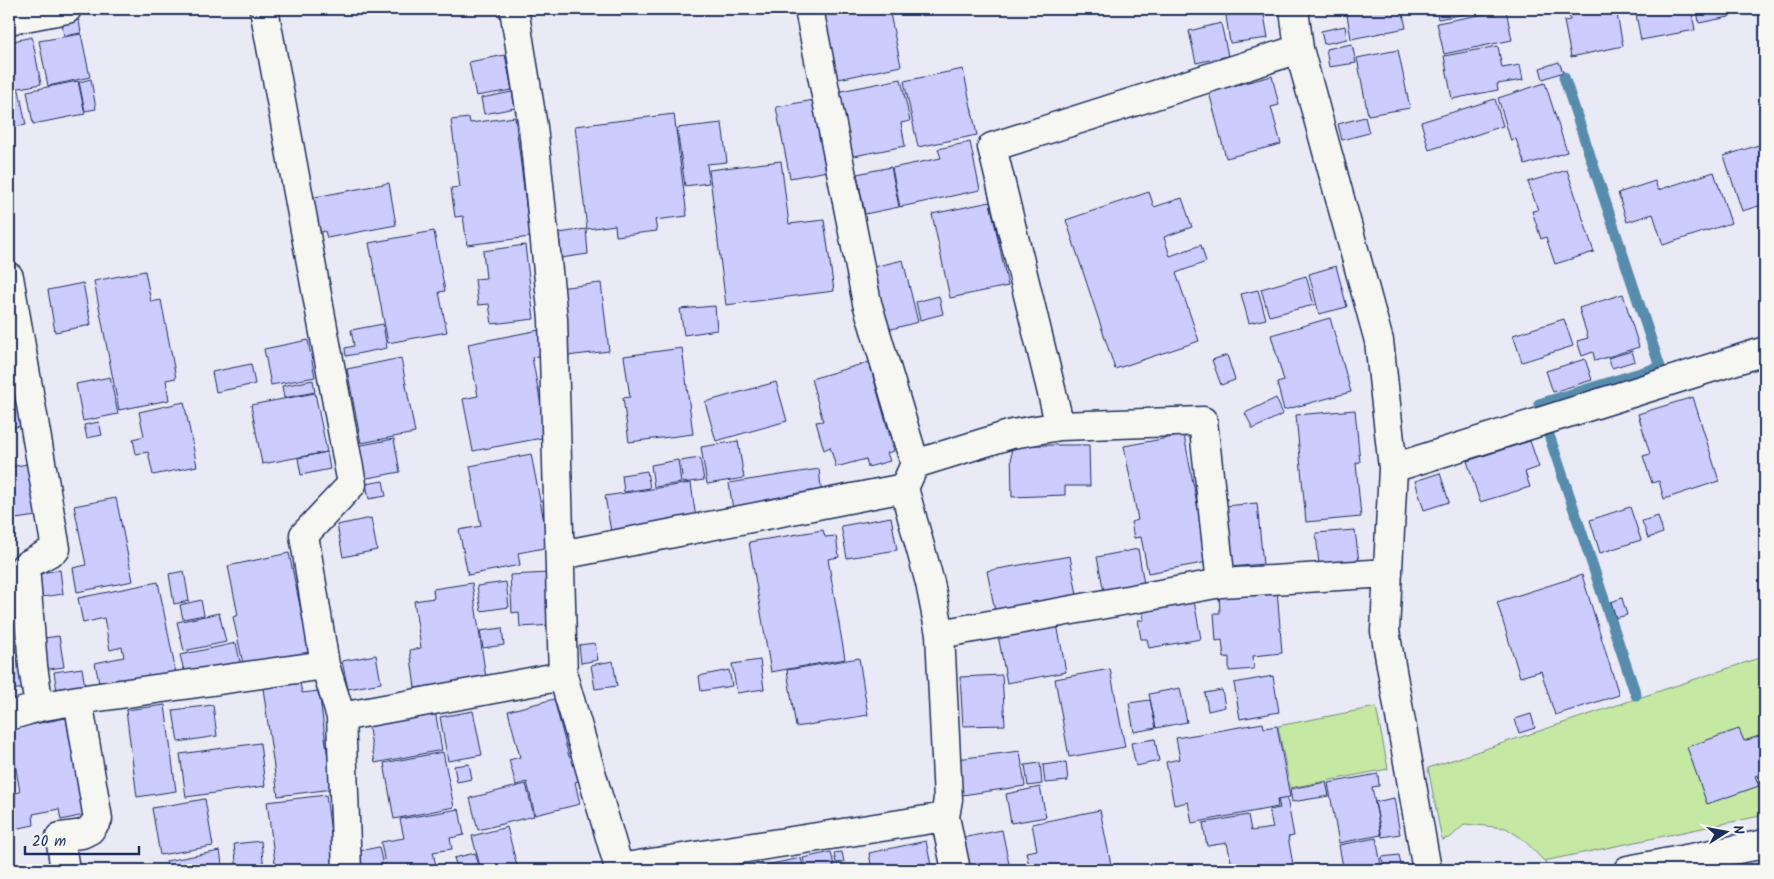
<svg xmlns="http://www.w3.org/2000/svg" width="1774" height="879" viewBox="0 0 1774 879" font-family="Kalam,sans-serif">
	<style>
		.green { fill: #c5e9a3; stroke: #708c80 }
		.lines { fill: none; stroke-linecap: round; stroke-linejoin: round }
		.stream { stroke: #588cad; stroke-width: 11 }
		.building { fill: #cdccfe; stroke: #1b2f5e }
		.minor-casing { stroke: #1b2f5e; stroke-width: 31 }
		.secondary-casing { stroke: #1b2f5e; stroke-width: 31 }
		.minor { stroke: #f6f6f2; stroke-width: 28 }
		.secondary { stroke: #f6f6f2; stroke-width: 28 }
	</style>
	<rect width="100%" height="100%" fill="#eae9f6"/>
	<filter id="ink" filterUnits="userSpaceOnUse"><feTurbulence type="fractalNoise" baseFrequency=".02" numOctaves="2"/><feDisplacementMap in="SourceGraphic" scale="10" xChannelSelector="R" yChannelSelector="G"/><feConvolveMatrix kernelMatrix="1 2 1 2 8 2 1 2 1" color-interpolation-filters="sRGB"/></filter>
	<g filter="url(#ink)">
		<!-- green -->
		<path class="green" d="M1765 656V815L1544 861 1523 839 1506 828 1465 824 1451 837 1442 840 1428 768Z
			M1376 707 1388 769 1290 788 1278 726Z"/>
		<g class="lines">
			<!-- stream -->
			<path class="stream" d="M1539 404 1660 367 1564 77
				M1548 432 1636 695"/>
		</g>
		<!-- building -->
		<path class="building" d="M819 9H889L901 66 834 80Z
			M1225 9H1263L1268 38 1230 43Z
			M1346 9H1402L1406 28 1351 39Z
			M1436 9H1492L1438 19Z
			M1568 9H1616L1623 46 1571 57 1564 21 1570 20Z
			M1635 9H1691L1695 30 1641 40Z
			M1697 9H1728L1729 17 1699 23Z
			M1506 10 1512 40 1444 54 1437 23Z
			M79 20 81 33 64 36 62 24Z
			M1221 23 1228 56 1196 63 1189 31Z
			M1345 26 1347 39 1324 44 1321 31Z
			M81 34 90 77 48 86 39 41Z
			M32 37 41 84 9 90V42Z
			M1352 44 1356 63 1329 67 1326 49Z
			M1498 46 1502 68 1520 65 1523 80 1497 84 1498 90 1452 99 1444 56Z
			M1398 50 1410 108 1368 115 1357 58Z
			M505 55 512 90 476 96 469 62Z
			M1559 62 1563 72 1543 79 1540 68Z
			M963 69 977 135 918 147 904 81Z
			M1272 76 1279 105 1271 107 1281 144 1226 158 1209 92Z
			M91 79 96 109 85 111 79 82Z
			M901 79 910 121 901 123 905 146 849 157 831 93Z
			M78 81 85 114 33 124 27 91Z
			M1545 83 1567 152 1525 165 1516 139 1511 141 1498 98Z
			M19 90 26 125 9 128V92Z
			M512 92 515 108 484 114 481 98Z
			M819 99 833 170 790 178 776 107Z
			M1495 99 1503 126 1429 150 1421 122Z
			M674 114 687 216 655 220 657 231 616 236 615 225 587 229 575 126Z
			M515 117 530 237 467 245 463 216 455 217 451 188 460 187 451 120 469 118 470 123Z
			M1365 117 1369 133 1342 140 1338 124Z
			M722 123 727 162 707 164 709 183 685 186 677 128Z
			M970 142 980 190 900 207 892 168 941 158 938 149Z
			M1765 143V204L1742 211 1724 156Z
			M781 161 789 224 824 220 834 291 726 305 709 170Z
			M891 167 899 207 865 214 857 174Z
			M1567 170 1594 252 1555 264 1546 237 1541 239 1532 211 1538 210 1528 182Z
			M1714 172 1731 223 1663 245 1653 214 1627 222 1618 193 1655 181 1658 190Z
			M389 183 396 225 327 238 325 231 317 233 310 198Z
			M1149 192 1154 207 1182 198 1192 227 1164 237 1170 256 1201 245 1206 262 1176 273 1199 341 1115 369 1066 220Z
			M990 202 1008 286 950 298 932 214Z
			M586 229 588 254 561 258 559 233Z
			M434 231 445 291 439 292 447 332 388 343 369 243Z
			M525 245 534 319 492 324 489 304 478 305 475 279 486 278 483 251Z
			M903 260 918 322 884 331 869 268Z
			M1336 266 1347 307 1319 314 1309 274Z
			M145 271 151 302 161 300 176 378 166 380 169 400 119 410 94 281Z
			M1306 276 1314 305 1269 316 1261 289Z
			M83 283 91 325 55 332 48 290Z
			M601 283 609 351 567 356 558 288Z
			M1258 290 1266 319 1249 323 1241 294Z
			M1623 294 1639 347 1595 361 1593 352 1582 356 1577 341 1588 338 1579 308Z
			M939 296 943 314 920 320 916 302Z
			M715 306 717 330 684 335 680 309Z
			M1330 318 1351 392 1284 410 1277 383 1284 381 1271 335Z
			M1564 319 1573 346 1522 362 1513 335Z
			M383 324 387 348 346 356 345 348 354 346 351 330Z
			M539 330 543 355 532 357 547 437 473 451 463 399 478 396 468 344Z
			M308 340 315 377 271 385 264 349Z
			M682 348 693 434 629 442 623 398 630 397 624 356Z
			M1632 351 1635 361 1612 368 1608 358Z
			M1227 355 1235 380 1221 385 1212 360Z
			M401 358 415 433 361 443 347 369Z
			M1585 359 1592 380 1553 392 1546 371Z
			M869 362 894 451 887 453 890 461 868 467 866 459 836 467 830 447 824 450 816 422 823 421 811 379Z
			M251 364 255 384 216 392 212 372Z
			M14 374 21 426 9 428V375Z
			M110 377 118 414 83 421 76 384Z
			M313 380 315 392 284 398 282 386Z
			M776 382 787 421 716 441 705 402Z
			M315 393 327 452 262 464 251 405Z
			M1693 397 1719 481 1664 499 1659 481 1652 483 1643 456 1650 454 1638 414Z
			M1276 398 1283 414 1253 429 1245 413Z
			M184 402 197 466 153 475 148 452 136 454 133 439 144 436 139 412Z
			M1355 410 1360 462 1356 463 1361 517 1306 522 1296 415Z
			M99 422 102 435 87 438 84 425Z
			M1184 435 1208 562 1148 573 1141 537 1134 538 1131 522 1138 520 1124 446Z
			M394 439 400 472 362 479 356 446Z
			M738 441 744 478 707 484 701 447Z
			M1530 441 1539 467 1525 472 1530 487 1480 502 1467 461Z
			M1011 445H1089L1090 486H1065V495L1012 497Z
			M327 452 330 469 301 475 298 458Z
			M531 454 549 547 518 553 520 565 468 575 459 530 481 526 470 466Z
			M700 458 704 480 683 483 680 461Z
			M678 460 681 483 654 487 651 465Z
			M28 464 36 516 9 520V467Z
			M819 469 822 496 733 510 729 483Z
			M647 471 650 488 624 492 622 475Z
			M1440 473 1449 502 1424 510 1415 481Z
			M383 481 386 496 369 499 366 484Z
			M691 483 696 519 611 532 605 496Z
			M116 498 133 581 77 592 73 568 86 565 74 506Z
			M1257 503 1263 564 1231 567 1225 506Z
			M1630 507 1641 540 1600 553 1590 520Z
			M1658 516 1663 533 1648 538 1642 521Z
			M891 517 897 550 847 558 841 526Z
			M371 518 377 550 343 557 337 525Z
			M823 530 825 537 836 536 839 557 828 559 845 659 771 672 749 542Z
			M1355 530 1359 562 1319 566 1316 533Z
			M1138 549 1144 584 1104 592 1097 557Z
			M289 553 310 654 244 668 233 617 238 615 228 566Z
			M1070 556 1077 595 995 611 987 571Z
			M9 568 27 688 9 690Z
			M60 570 63 594 42 597 39 573Z
			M184 571 189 601 174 604 169 574Z
			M549 573 553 625 520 627 519 612 512 613 510 575Z
			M1582 575 1619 695 1555 715 1541 671 1520 677 1497 602Z
			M158 582 176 673 120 685 119 679 99 683 95 663 124 657 122 647 110 650 104 618 83 623 78 598Z
			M506 582 509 607 481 611 477 586Z
			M472 583 486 678 415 688 410 650 421 648 414 601 434 598 433 589Z
			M1277 589 1282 653 1253 656 1254 669 1229 671V657L1224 658 1222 640 1216 641 1214 613H1220L1219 593Z
			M1622 598 1627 615 1616 618 1611 602Z
			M201 600 204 615 183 619 180 605Z
			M1194 601 1201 639 1149 648 1147 639H1141L1138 620H1144L1142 609Z
			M219 613 226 642 184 651 177 622Z
			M1057 624 1066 672 1007 683 998 635Z
			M502 628 504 645 483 648 480 631Z
			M59 636 64 667 42 670 37 639Z
			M236 643 241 666 186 678 180 655Z
			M595 643 598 660 581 663 579 645Z
			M376 655 381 683 348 689 342 661Z
			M859 658 868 715 796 727 787 670Z
			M760 660 764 689 737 693 732 664Z
			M613 661 617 686 595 689 591 665Z
			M82 668 85 687 57 691 54 672Z
			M1110 669 1125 747 1069 757 1055 679Z
			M729 670 732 686 701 691 699 676Z
			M1002 675 1005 725 963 726 960 677Z
			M1273 676 1279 712 1240 719 1234 683Z
			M300 683 302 693 319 691 332 789 278 796 263 688Z
			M1180 688 1187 722 1156 728 1149 694Z
			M1222 690 1225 707 1208 711 1205 693Z
			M554 699 569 757 575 756 581 780 575 782 580 804 535 815 527 782 516 785 509 760 520 757 508 711Z
			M1150 700 1156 728 1134 732 1129 703Z
			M165 705 176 791 137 797 126 710Z
			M213 705 217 736 178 742 173 710Z
			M435 711 442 750 375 763 368 724Z
			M473 711 482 755 448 761 440 717Z
			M1531 714 1535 728 1519 733 1515 719Z
			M66 718 84 815 61 820 59 809 33 814 34 825 9 830V794L20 792 9 729Z
			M1263 723 1264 728 1277 726 1290 797 1277 799 1278 807 1192 823 1188 802 1174 805 1166 762 1180 759 1176 738Z
			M1739 729 1744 741 1765 734V772L1755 776 1759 786 1707 804 1687 747Z
			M1155 739 1159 761 1136 766 1131 743Z
			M260 743 265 786 186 797 180 754Z
			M1020 751 1025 786 962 795 957 759Z
			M443 752 454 807 394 819 384 763Z
			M1066 762 1068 781 1045 783 1043 765Z
			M1040 763 1042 784 1028 786 1025 765Z
			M469 764 472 779 457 782 454 766Z
			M1378 774 1379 786 1372 787 1381 835 1339 843 1328 783Z
			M1326 782 1329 796 1292 802 1290 789Z
			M526 784 534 816 478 830 470 798Z
			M1040 787 1046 817 1011 823 1006 794Z
			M326 795 336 870H276L267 802Z
			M1287 798 1294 836 1288 837 1294 870H1233L1227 843 1207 846 1203 823 1248 815 1251 831 1273 828 1269 810 1280 808 1278 800Z
			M1394 798 1400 834 1382 837 1375 802Z
			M205 799 213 846 160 855 152 808Z
			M459 809 464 835 450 838 452 849 433 852 436 866 415 870H386L381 842 404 838 400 819Z
			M1100 810 1112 870H1030L1026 852 1037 850 1032 824Z
			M507 827 518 870H481L472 836Z
			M1002 830 1010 869 968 870 962 838Z
			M1376 838 1382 870H1324L1343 867 1339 845Z
			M261 841 264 870H237L234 844Z
			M926 841 932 870H872L869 853Z
			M379 847 384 870H362L359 851Z
			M220 851 223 870H168L166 861Z
			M831 852 835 870H806L803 858Z
			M842 852 844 862 836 863 834 853Z
			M475 853 479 866 458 870 454 858Z
			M1399 855 1402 870H1384L1382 857Z
			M801 858 804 870H740Z
			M1316 865 1317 870H1296V869Z"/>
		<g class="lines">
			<!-- minor casing -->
			<g class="minor-casing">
				<path id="minor" d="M264 9 352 484 304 535 325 665
					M514 9 533 127 553 319 563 676 619 868 945 817
					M809 9 867 303 915 464 904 488 930 583 940 634 948 799 945 817 956 870
					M1294 9 1299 49 1379 341 1393 468 1385 631 1427 870
					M9 20 67 9
					M9 277 56 549 25 566 33 666 39 707
					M1060 426 992 147 1299 49
					M915 464 1012 434 1060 426 1203 421 1221 583
					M1393 468 1765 351
					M561 555 904 488
					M940 634 1221 583 1388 573
					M9 716 39 707 78 700 325 665 341 717 563 676
					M341 717 347 870
					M65 870 60 837 82 834 90 830 98 819 78 700"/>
			</g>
			<!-- secondary casing -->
			<g class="secondary-casing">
				<path id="secondary" d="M1628 870 1765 844"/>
			</g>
			<!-- minor -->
			<use href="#minor" class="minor"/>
			<!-- secondary -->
			<use href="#secondary" class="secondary"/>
		</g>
	</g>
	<!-- margin -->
	<rect width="1774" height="879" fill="none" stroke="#f6f6f2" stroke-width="30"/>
	<rect x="15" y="15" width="1744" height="849" fill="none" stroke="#1b2f5e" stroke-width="2" filter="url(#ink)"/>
	<!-- north arrow -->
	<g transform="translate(1726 832) rotate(79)" stroke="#f6f6f2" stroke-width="4" paint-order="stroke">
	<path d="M0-4L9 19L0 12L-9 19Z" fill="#1b2f5e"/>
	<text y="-8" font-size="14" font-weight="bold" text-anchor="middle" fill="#1b2f5e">N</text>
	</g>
	<!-- scale -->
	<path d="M25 846v8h114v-8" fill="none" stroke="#1b2f5e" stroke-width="2.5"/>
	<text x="32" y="846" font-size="15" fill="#1b2f5e" stroke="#f6f6f2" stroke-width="4" paint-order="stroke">20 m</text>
</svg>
